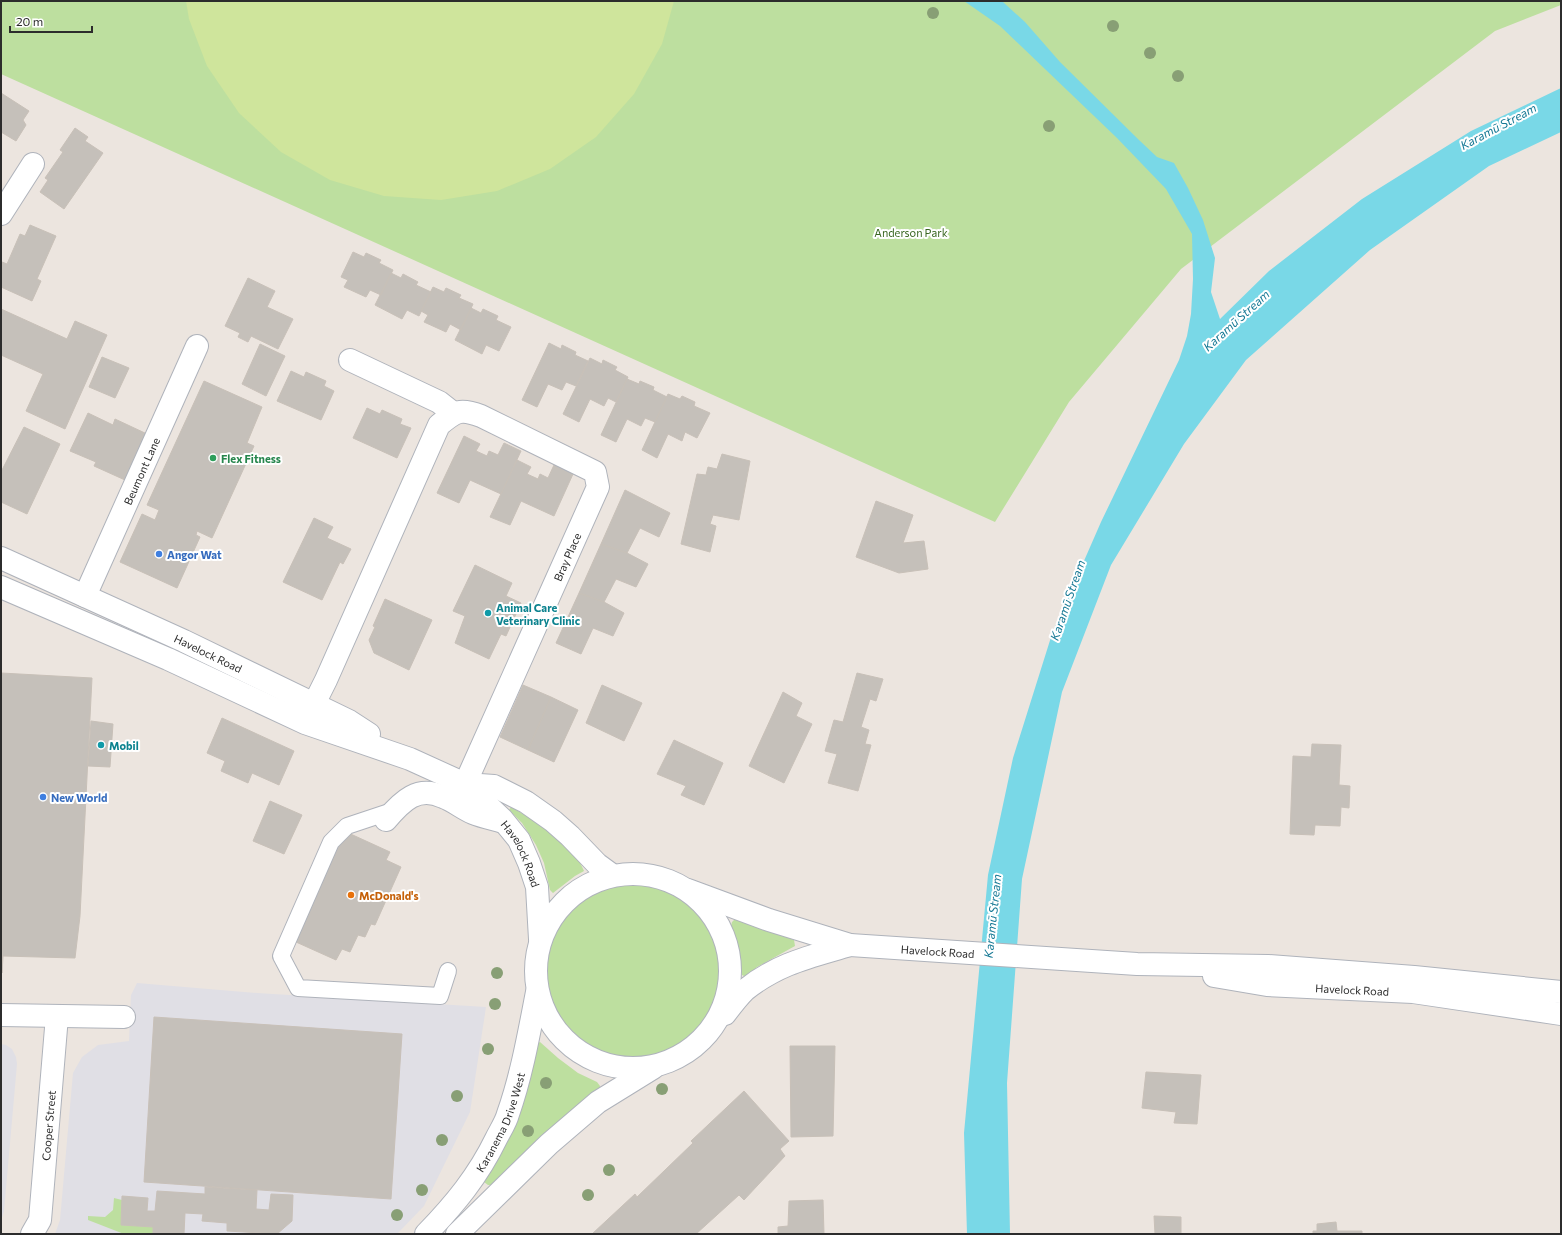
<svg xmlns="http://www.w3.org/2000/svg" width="1562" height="1235" viewBox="0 0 1562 1235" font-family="Commissioner,sans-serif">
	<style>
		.industrial { fill: #e0dfe5 }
		.green { fill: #bddf9f }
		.pitch { fill: #cfe59c }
		.water { fill: #79d8e7 }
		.building { fill: #c5c0ba; stroke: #c8c0b8 }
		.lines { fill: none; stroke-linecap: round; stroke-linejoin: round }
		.service-casing { stroke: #afb3bb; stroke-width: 18 }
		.minor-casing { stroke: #afb3bb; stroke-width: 24 }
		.secondary-casing { stroke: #afb3bb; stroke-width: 24 }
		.service { stroke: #fff; stroke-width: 16 }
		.minor { stroke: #fff; stroke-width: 22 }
		.secondary { stroke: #fff; stroke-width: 22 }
		.tree { fill: #889f75 }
		.leisure-dot { fill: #2e9e5b; stroke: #fff; stroke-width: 1.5 }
		.shop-dot { fill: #3f7fe0; stroke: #fff; stroke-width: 1.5 }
		.culture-dot { fill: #0f9aa8; stroke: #fff; stroke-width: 1.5 }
		.food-dot { fill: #e8710a; stroke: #fff; stroke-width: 1.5 }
		.labels { text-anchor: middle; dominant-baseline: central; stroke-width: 4; stroke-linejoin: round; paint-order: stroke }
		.park-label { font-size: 11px; fill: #37651f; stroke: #fff }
		.leisure-label { font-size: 11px; font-weight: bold; fill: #27864d; stroke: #fff; text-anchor: start }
		.street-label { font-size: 11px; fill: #2c2c2c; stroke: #fff }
		.shop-label { font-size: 11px; font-weight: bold; fill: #366cbe; stroke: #fff; text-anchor: start }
		.culture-label { font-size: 11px; font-weight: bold; fill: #0d838f; stroke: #fff; text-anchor: start }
		.food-label { font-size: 11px; font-weight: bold; fill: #c56008; stroke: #fff; text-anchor: start }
		.water-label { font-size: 12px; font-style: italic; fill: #167995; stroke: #fff }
	</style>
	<rect width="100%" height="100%" fill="#ece5df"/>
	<!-- industrial -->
	<path class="industrial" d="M137 983 257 993 486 1007 470 1112 424 1206 397 1234H55L60 1220 73 1073 82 1057 98 1045 129 1041 131 995Z
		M1 1044 6 1045 12 1049 16 1057 17 1064 4 1211 1 1221Z"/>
	<!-- green -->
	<path class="green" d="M1 1H1561V5L1495 31 1181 269 1069 402 995 522 1 74Z
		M511 807C536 821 574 844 584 871L575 876 553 893 550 890 544 863 536 845 522 823 509 810Z
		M536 971a97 97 0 1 1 194 0a97 97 0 1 1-194 0Z
		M735 919 794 940 795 946 757 967 746 977 742 975 731 926 732 922Z
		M540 1042 558 1058 578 1073 597 1082 600 1086 599 1092 561 1119 492 1185H488L484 1182 538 1043Z
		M114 1198 122 1200 121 1225 153 1227V1234H124L88 1220V1216L105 1217 113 1210Z"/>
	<!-- pitch -->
	<path class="pitch" d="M186 1H674L662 44 634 94 596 137 550 169 497 191 441 200 384 196 330 180 281 152 239 113 207 66 189 19Z"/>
	<!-- water -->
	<path class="water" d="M964 1 1003 2 1025 22 1060 62 1139 140 1157 157 1174 163 1188 188 1203 220 1215 258 1211 292 1220 319 1269 271 1362 199 1471 131 1561 88V132L1489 166 1370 250 1246 360 1184 444 1111 565 1062 692 1022 879 1007 1083 1010 1234H967L964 1133 988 875 1013 758 1052 634 1101 522 1179 360 1187 336 1191 314 1193 279 1192 234 1166 189 1117 138 1000 26Z"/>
	<!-- building -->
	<path class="building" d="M1 93 29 111 23 120 26 125 16 141 1 132Z
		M75 128 88 137 85 141 103 153 64 209 40 192 48 180 45 178 63 152 60 150Z
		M30 225 56 236 37 279 41 281 32 301 1 287 2 262 7 264 20 234 25 236Z
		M353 252 364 257 366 253 381 260 379 263 393 270 381 295 370 290 366 297 344 287 348 280 341 277Z
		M391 273 401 278 403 274 418 282 416 285 431 292 419 316 407 310 402 319 375 305Z
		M248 278 275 291 267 307 293 319 278 349 251 336 248 342 238 337 240 333 225 326Z
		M433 287 444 292 446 288 461 295 459 298 473 304 461 330 450 324 446 332 424 322 428 315 421 311Z
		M471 308 481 313 483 309 498 316 496 320 511 327 499 351 486 345 482 354 455 340Z
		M1 309 67 339 75 321 107 335 65 429 26 411 43 374 1 355Z
		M549 343 561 349 562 345 576 352 575 355 588 361 576 386 566 382 562 390 548 384 537 407 522 400Z
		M260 344 285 356 266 396 242 384Z
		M102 357 129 368 115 398 89 387Z
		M590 358 602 364 603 360 617 367 615 370 628 377 616 402 608 398 604 406 590 399 579 422 563 414Z
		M291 371 304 377 306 372 326 381 324 386 334 391 321 420 277 401Z
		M627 379 639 384 640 381 654 387 653 390 667 397 655 422 645 418 641 426 627 419 616 442 601 435Z
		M204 381 262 407 247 443 254 446 212 538 197 531 196 535 200 537 177 588 120 562 142 514 155 520 159 510 147 505Z
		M668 394 680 399 682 396 695 402 694 406 710 413 697 438 685 432 682 441 668 434 657 458 642 450Z
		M367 408 380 414 382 410 402 419 400 424 411 428 397 458 353 438Z
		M88 413 113 425 115 419 147 434 125 480 94 466 96 462 70 451Z
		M24 427 60 444 27 514 1 502V472Z
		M464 436 480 444 476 451 487 456 489 451 498 455 504 443 521 451 501 494 470 480 459 503 437 493Z
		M722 454 750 461 739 520 713 515 710 524 716 526 710 552 681 544 697 474 706 475 708 467 717 469Z
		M517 460 531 467 527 474 538 479 540 474 548 478 554 465 573 474 554 516 521 501 510 525 490 517Z
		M625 490 670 513 659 537 640 528 627 553 601 544Z
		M876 501 913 515 903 543 924 541 928 569 899 573 856 557Z
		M314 518 333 527 327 538 351 549 343 564 340 562 322 600 283 582Z
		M601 544 627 553 648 564 636 587 616 579 604 602 579 593Z
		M475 565 512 583 506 596 521 603 506 636 501 634 489 659 455 643 465 616 453 611Z
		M579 593 604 602 624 613 613 636 593 628 581 654 556 643Z
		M385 599 432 620 409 670 374 653 369 640 375 627 373 626Z
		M1 673 92 678 80 916 75 958 3 956 2 973Z
		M857 673 883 679 876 701 870 699 861 727 869 730 865 744 871 745 858 791 828 783 837 754 825 751 834 720 843 722Z
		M523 685 551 697 528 750 500 737Z
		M602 685 642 703 624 741 586 723Z
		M783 692 802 703 796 716 812 724 784 783 749 766Z
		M551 697 578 710 554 762 528 750Z
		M222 718 294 751 279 785 252 773 248 783 221 771 225 761 207 753Z
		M91 721 113 724 110 767 88 766Z
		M674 740 723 763 704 805 681 795 686 786 657 774Z
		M1312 744 1341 745 1339 785 1350 786 1349 808 1341 807 1340 826 1315 825 1314 835 1290 834 1293 756 1311 757Z
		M270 801 302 815 284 854 253 841Z
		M344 831 390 852 386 860 401 867 375 925 371 924 365 937 358 935 350 952 342 949 336 960 296 942Z
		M154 1017 402 1034 391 1199 144 1182Z
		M790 1046H835L833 1136 791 1137Z
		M1146 1072 1201 1075 1197 1124 1174 1123 1176 1112 1142 1108Z
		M744 1091 789 1141 780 1149 785 1156 744 1200 739 1195 696 1234H592L635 1194 637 1197 693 1143 691 1141Z
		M205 1187 257 1190 256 1209 269 1210 271 1194 293 1195 292 1221 277 1234 227 1231V1223L202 1221 203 1214 185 1213 184 1234H153V1227L121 1225 122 1196 148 1198 147 1211H155L157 1191 205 1194Z
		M823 1200 824 1234H778V1227L788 1226 789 1201Z
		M1154 1216 1181 1217V1234H1155Z
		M1336 1222 1337 1231H1362V1234H1313V1231H1317V1224Z"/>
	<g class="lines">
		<!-- service casing -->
		<g class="service-casing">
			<path id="service" d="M386 813 347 826 331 842 281 956 298 988 440 996 448 971"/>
		</g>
		<!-- minor casing -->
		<g class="minor-casing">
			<g id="minor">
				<path d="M1 214 33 164"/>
				<path d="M350 360 439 402 453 413"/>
				<path id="s1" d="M85 596 197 346"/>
				<path d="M306 720 326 680 439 425C456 411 460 408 481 416L595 472 598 487 465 784"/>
				<path d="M1 1015 124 1017"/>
				<path id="s2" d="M32 1234 40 1220 57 1016"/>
			</g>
		</g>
		<!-- secondary casing -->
		<g class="secondary-casing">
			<g id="secondary">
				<path id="s3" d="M1 558 184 641 349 721 369 734"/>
				<path d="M1 587 168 659 305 723 410 759 465 784 494 786 526 802 553 821 570 836 597 864 612 875"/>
				<path id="s4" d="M465 784 502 819 519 840 529 863 537 887 540 939"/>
				<path d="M386 820C402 801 418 785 443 797 454 801 463 809 473 813 483 817 493 819 503 822"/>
				<circle cx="633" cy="971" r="97"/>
				<path id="s5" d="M688 890 769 920 850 945 1137 964 1268 966 1414 977 1561 992"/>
				<path id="s6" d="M1214 976 1267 985 1413 992 1561 1014"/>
				<path d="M725 1014C731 1006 738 997 745 990 779 963 810 957 850 945"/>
				<path id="s7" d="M426 1234C455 1204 478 1176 496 1139 500 1131 506 1122 508 1114 522 1074 529 1033 537 992"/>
				<path d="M457 1234 549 1144 598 1102 653 1068"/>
			</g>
		</g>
		<!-- service -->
		<use href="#service" class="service"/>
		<!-- minor -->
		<use href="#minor" class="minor"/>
		<!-- secondary -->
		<use href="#secondary" class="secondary"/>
	</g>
	<!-- trees -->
	<g class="tree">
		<circle cx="933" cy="13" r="6"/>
		<circle cx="1113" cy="26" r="6"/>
		<circle cx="1150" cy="53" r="6"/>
		<circle cx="1178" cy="76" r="6"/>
		<circle cx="1049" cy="126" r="6"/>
		<circle cx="497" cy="973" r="6"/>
		<circle cx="495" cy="1004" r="6"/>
		<circle cx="488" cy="1049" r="6"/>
		<circle cx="546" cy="1083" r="6"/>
		<circle cx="662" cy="1089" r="6"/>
		<circle cx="457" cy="1096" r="6"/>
		<circle cx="528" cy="1131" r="6"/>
		<circle cx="442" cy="1140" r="6"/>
		<circle cx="609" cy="1170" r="6"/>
		<circle cx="422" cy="1190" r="6"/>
		<circle cx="588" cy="1195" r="6"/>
		<circle cx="397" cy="1215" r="6"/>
	</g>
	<!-- markers -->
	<circle class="leisure-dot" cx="213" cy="458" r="4"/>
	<g class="shop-dot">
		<circle cx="159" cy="554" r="4"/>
		<circle cx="43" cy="797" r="4"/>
	</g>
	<g class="culture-dot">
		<circle cx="488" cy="613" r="4"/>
		<circle cx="101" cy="745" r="4"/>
	</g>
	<circle class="food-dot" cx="351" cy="895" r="4"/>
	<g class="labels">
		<!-- park labels -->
		<g class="park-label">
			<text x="911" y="232">Anderson Park</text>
		</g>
		<!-- leisure labels -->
		<g class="leisure-label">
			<text x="221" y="458">Flex Fitness</text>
		</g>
		<!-- street labels -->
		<g class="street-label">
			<text stroke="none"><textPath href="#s1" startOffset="137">Beumont Lane</textPath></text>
			<text transform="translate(567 557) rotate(-66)">Bray Place</text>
			<text stroke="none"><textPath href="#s3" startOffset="228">Havelock Road</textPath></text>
			<text stroke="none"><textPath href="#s4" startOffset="91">Havelock Road</textPath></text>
			<text stroke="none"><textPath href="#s5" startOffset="259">Havelock Road</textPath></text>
			<text stroke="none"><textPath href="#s6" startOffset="139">Havelock Road</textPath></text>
			<text stroke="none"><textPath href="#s7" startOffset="136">Karanema Drive West</textPath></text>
			<text stroke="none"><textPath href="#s2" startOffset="111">Cooper Street</textPath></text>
		</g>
		<!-- shop labels -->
		<g class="shop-label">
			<text x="167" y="554">Angor Wat</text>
			<text x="51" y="797">New World</text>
		</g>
		<!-- culture labels -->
		<g class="culture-label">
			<text x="496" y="607">Animal Care<tspan x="496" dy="13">Veterinary Clinic</tspan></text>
			<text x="109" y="745">Mobil</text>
		</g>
		<!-- food labels -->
		<g class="food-label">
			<text x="359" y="895">McDonald's</text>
		</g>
		<!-- water labels -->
		<g class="water-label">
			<text transform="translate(1498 126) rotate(-28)">Karamū Stream</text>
			<text transform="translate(1236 320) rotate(-42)">Karamū Stream</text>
			<text transform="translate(1067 600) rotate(-71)">Karamū Stream</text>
			<text transform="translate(992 916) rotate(-84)">Karamū Stream</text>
		</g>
	</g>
	<!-- border -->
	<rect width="1562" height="1235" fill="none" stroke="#2c2c2c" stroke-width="4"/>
	<!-- scale -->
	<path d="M10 26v6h82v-6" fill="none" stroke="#2c2c2c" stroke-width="2"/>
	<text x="16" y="26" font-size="12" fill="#2c2c2c" stroke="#ffffff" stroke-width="3" paint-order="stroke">20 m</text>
</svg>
